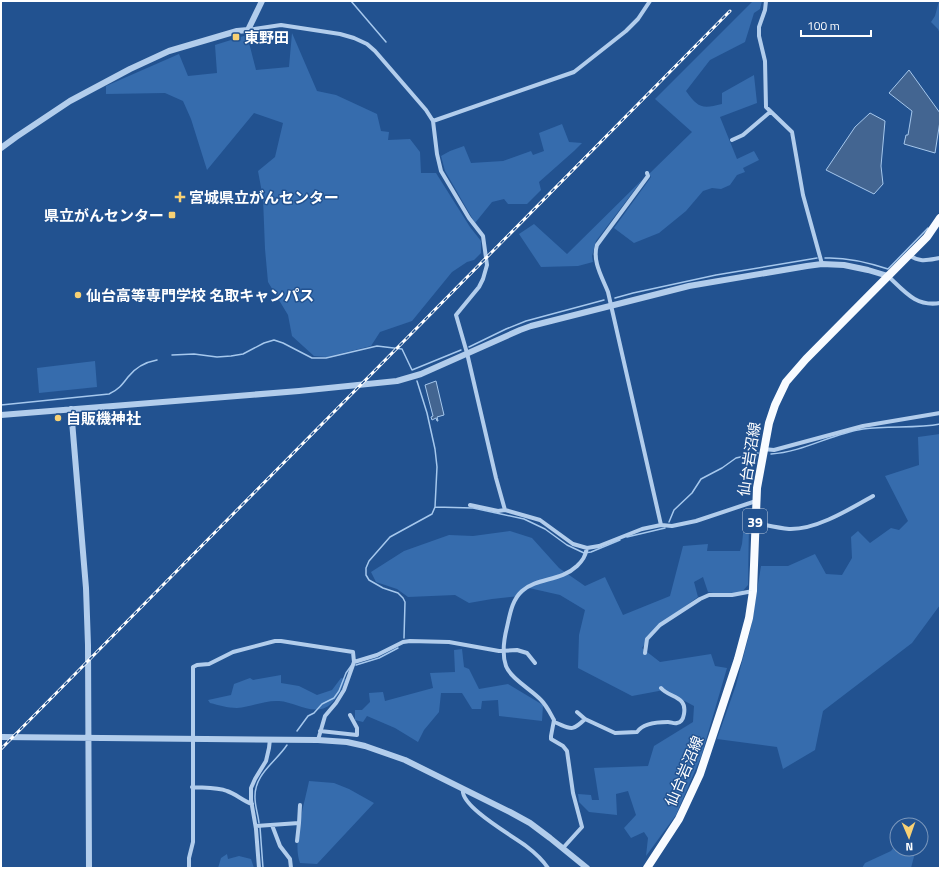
<svg xmlns="http://www.w3.org/2000/svg" width="941" height="869" viewBox="0 0 941 869" font-family="'Titillium Web','Noto Sans JP',sans-serif">
	<style>
		.green { fill: #366cad }
		.water { fill: #436591; stroke: #a6c8ed }
		.lines { fill: none; stroke-linecap: round; stroke-linejoin: round }
		.stream { stroke: #a6c8ed; stroke-width: 1.5 }
		.minor { stroke: #b2cdec; stroke-width: 4 }
		.tertiary { stroke: #b2cdec; stroke-width: 6 }
		.primary { stroke: #f8fbff; stroke-width: 8 }
		.rail-casing { stroke: #fff; stroke-width: 3 }
		.rail { stroke: #225290; stroke-width: 1.5; stroke-dasharray: 4.5; stroke-linecap: butt }
		.poi-dot { fill: #f8d174; stroke: #225290; stroke-width: 1.5 }
		.labels { text-anchor: middle; dominant-baseline: central; stroke-width: 3; stroke-linejoin: round; paint-order: stroke }
		.shield { fill: #225290; stroke: #bdcbde; stroke-width: 1 }
		.shield-label { font-size: 14px; font-weight: bold; fill: #fff }
		.poi-label { font-size: 15px; font-weight: bold; fill: #fff; stroke: #225290; text-anchor: start }
		.street-label { font-size: 15px; fill: #fff; stroke: #225290 }
	</style>
	<rect width="100%" height="100%" fill="#225290"/>
	<!-- green -->
	<path class="green" d="M753 1H762L760 9 754 13 745 42 710 60 686 91C698 108 702 109 722 104V93L754 75 757 103 720 117 737 159 754 151 759 160 743 168 745 172 737 175 730 185 721 189 712 188 703 191 686 211 659 233 634 243 614 228 651 177 649 174 692 132 655 99Z
		M939 1H940V34L938 29 931 22 935 16Z
		M292 33 317 91 336 95 377 114 381 131 389 132 388 140 410 139 420 152 421 173H436L470 227 481 241V253L474 260 467 262 452 272 412 321 380 332 371 346 327 357 314 356 292 336 288 315 268 282 265 249 263 198 258 171 275 157 283 123 254 113 207 170 191 119 183 101 165 93 106 94V86L179 54 188 76 217 73 215 45 247 35 256 70 289 67Z
		M562 124 569 142 582 143 574 151 539 182 541 190 527 204H508L504 199 492 202 475 223 445 171 441 156 450 151 464 146 471 163 503 161 531 151 533 155 544 151 539 133Z
		M642 180 596 241 592 256 593 262 578 266 541 267 519 234 534 224 567 254Z
		M95 361 97 387 39 393 37 368Z
		M940 434V605L912 643 823 711 815 750 783 769 777 747 717 739 736 685 751 627 761 566H788L815 554 826 574 842 575 852 558 851 537 858 531 870 543 891 528 899 530 908 521 885 476 919 465 918 437Z
		M749 523 748 585 741 593 723 595 708 592 703 577 694 582 698 597 659 625 642 648 660 662 711 654 715 666 727 668 701 757 676 815 646 856 648 838 644 832 631 838 624 828 636 815 628 791 616 794 617 815 589 812 579 802 578 794 591 795 592 800H599L594 768 648 766 654 746 693 722 694 706 664 690 632 696 578 668 579 635 585 610 560 595 529 588 520 596 492 599 469 603 455 595 408 597 397 589 376 582 371 572 404 551 449 535 473 536 510 531 532 538 559 568 585 586 605 577 623 615 670 596 683 546 708 544 707 551H740L742 544 744 524Z
		M462 649 464 667 469 669 479 689 508 684 543 705 542 721 499 716 498 700 482 701 481 709H472L462 693H441L439 712 424 730 418 742 395 728 367 716 363 722 355 720V710H362L370 702 369 693 383 692 385 701 433 688 430 673 455 672 454 650Z
		M281 675V683L299 686 317 695 332 690 341 678 346 679C341 690 334 707 321 709 307 712 293 702 279 701 265 700 251 707 237 708 227 708 219 705 210 703L208 700 231 695 234 684 250 678 253 680Z
		M309 781 334 783 349 789 374 803 317 864 300 863C292 843 305 802 309 781Z
		M897 843V849H916L911 868H862L865 863 891 851Z
		M227 854 228 859 239 856 251 859 254 868H218L221 858Z"/>
	<!-- water -->
	<path class="water" d="M909 70 940 113V121L935 153 904 144 906 135H908L912 111 889 93Z
		M870 113 885 121 881 166 883 184 874 194 826 170 855 127Z
		M436 381 444 415 437 417 438 421H437L436 418 432 420 431 417 433 416 425 385Z"/>
	<g class="lines">
		<!-- stream -->
		<path class="stream" d="M351 1 386 42
			M825 258C847 257 867 262 888 269L928 228
			M615 298 633 293 716 275 817 258
			M469 347 506 329 526 321 604 300
			M172 355 194 354 217 357 231 356 243 354 264 343 274 340 283 343 312 358H326L377 346 402 349 412 370 461 350
			M1 405 109 394C118 390 122 385 128 377 135 368 146 362 157 360
			M771 454C803 452 831 434 863 429 889 425 915 429 940 424
			M435 507 473 508 524 519 545 529 567 545 584 553 591 552 620 540
			M669 522 674 510 692 493 701 479 722 468 736 458 758 453
			M627 537 665 528
			M404 638 405 602 403 598 398 593 383 588 369 580 366 575V568L369 561 390 537 432 514 435 507 437 467 435 449 427 413 417 381
			M356 665 379 658 398 648
			M297 731 308 716 314 713 322 704 334 698 339 691 346 673 351 666
			M259 823C258 814 255 806 255 798 254 774 275 763 287 745
			M260 827 263 868"/>
		<!-- minor -->
		<path class="minor" d="M766 1 765 10 759 27V36L765 61 766 107 792 132 803 195 822 264
			M248 30 281 25 340 34 354 38 367 44 375 51 426 110 433 121 437 154 441 171 469 218 483 236 487 265 483 279 479 287 456 315 467 353 496 478 505 510 540 520 573 544 587 548 599 546 642 529 661 525 672 526 696 521 756 501
			M433 121 574 72 626 31 638 19 650 1
			M732 140 743 135 770 112
			M647 173 648 176 597 245C592 261 602 277 608 292L661 525
			M909 255C920 263 928 260 940 258
			M888 276C905 292 916 307 940 303
			M763 449 774 450 863 426 940 413
			M470 505 498 511 505 510
			M755 523C766 525 778 528 789 529 816 530 850 509 873 496
			M645 653 647 639 660 625 700 599 709 595H732L753 591
			M354 662 377 655 403 642 410 641 449 642 499 651 517 650 527 653 535 663
			M577 712 585 719
			M554 722C570 728 571 733 585 719L615 733 637 732C643 723 658 722 668 722 671 722 674 724 677 723 685 722 686 707 682 702 677 696 667 695 661 688
			M320 731 357 735V728L350 715
			M192 787C203 788 217 787 227 791 236 794 243 801 252 804
			M463 789C459 806 513 836 526 846 534 852 542 859 548 868
			M272 825 280 846 290 859 291 868
			M256 826 299 823 300 805
			M297 841 299 823
			M563 848 582 827 573 793 567 751 563 746 551 739V736L554 720C550 713 547 706 541 700 532 690 511 679 506 666 502 655 504 639 507 627 510 614 512 600 522 591 538 577 560 582 577 566 583 560 585 557 587 548
			M189 868V858L193 842V667L197 665 209 664 233 652 275 641H281L353 652 354 662 344 690 336 703 325 716 318 740
			M259 868 256 829 251 800V788L255 779 266 761 269 748 270 739"/>
		<!-- tertiary -->
		<path class="tertiary" d="M1 148 16 137 70 101 130 69 169 51 237 31 248 30 262 1
			M71 409 86 588 88 645 89 868
			M1 415 299 391 397 381 421 374 520 330 531 326 689 286 807 266 822 264 844 265 868 270 888 276
			M1 737 318 740 347 742 365 746 405 760 510 812 530 823 550 838 587 868"/>
		<!-- primary -->
		<path class="primary" d="M647 868 679 819 700 774 738 659 749 618 753 591 757 488 769 423 775 405 786 382 806 359 909 255 927 237 940 218"/>
		<!-- rail casing -->
		<g class="rail-casing">
			<path id="rail" d="M1 749 730 11"/>
		</g>
		<!-- rail -->
		<use href="#rail" class="rail"/>
	</g>
	<!-- markers -->
	<g class="poi-dot">
		<rect x="232" y="33" width="8" height="8" rx="2"/>
		<path d="M178 191h4v4h4v4h-4v4h-4v-4h-4v-4h4z"/>
		<rect x="168" y="211" width="8" height="8" rx="2"/>
		<circle cx="78" cy="295" r="4"/>
		<circle cx="58" cy="418" r="4"/>
	</g>
	<g class="labels">
		<!-- shield labels -->
		<rect class="shield" x="743" y="509" width="24" height="24" rx="3"/>
		<g class="shield-label">
			<text x="755" y="521">39</text>
		</g>
		<!-- poi labels -->
		<g class="poi-label">
			<text x="244" y="37">東野田</text>
			<text x="189" y="197">宮城県立がんセンター</text>
			<text x="164" y="215" text-anchor="end">県立がんセンター</text>
			<text x="86" y="295">仙台高等専門学校 名取キャンパス</text>
			<text x="66" y="418">自販機神社</text>
		</g>
		<!-- street labels -->
		<g class="street-label">
			<text transform="translate(749 459) rotate(-81)">仙台岩沼線</text>
			<text transform="translate(684 771) rotate(-67)">仙台岩沼線</text>
		</g>
	</g>
	<!-- border -->
	<rect width="941" height="869" fill="none" stroke="#ffffff" stroke-width="4"/>
	<!-- north arrow -->
	<g transform="translate(909 837) rotate(178)"><circle r="19" fill="#225290" stroke="#7a97bc"/>
	<path d="M0-3L7 15L0 10L-7 15Z" fill="#f8d174"/>
	<text y="-6" font-size="11" font-weight="bold" text-anchor="middle" fill="#ffffff">N</text>
	</g>
	<!-- scale -->
	<path d="M801 30v6h70v-6" fill="none" stroke="#ffffff" stroke-width="2"/>
	<text x="807" y="30" font-size="12" fill="#ffffff" stroke="#225290" stroke-width="3" paint-order="stroke">100 m</text>
</svg>
